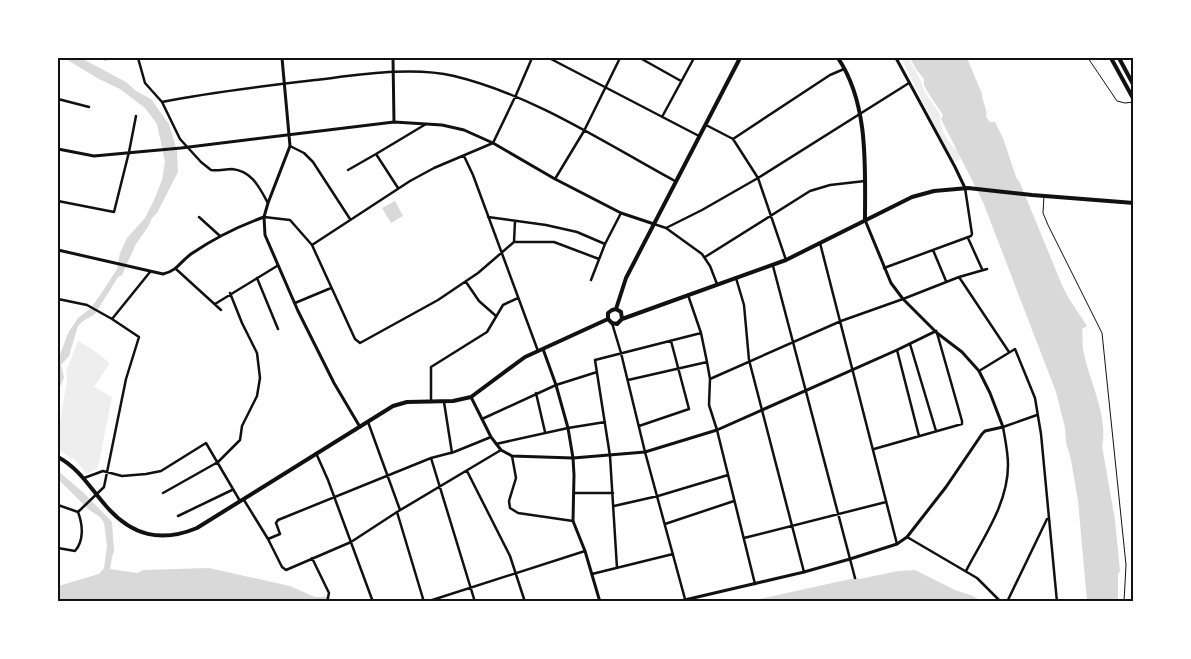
<svg xmlns="http://www.w3.org/2000/svg" width="1191" height="659" viewBox="0 0 1191 659" font-family="'Exo 2',sans-serif">
	<style>
		.green { fill: #eee }
		.water { fill: #d9d9d9 }
		.lines { fill: none; stroke-linecap: round; stroke-linejoin: round }
		.service { stroke: #111; stroke-width: 1 }
		.minor { stroke: #111; stroke-width: 2.5 }
		.tertiary { stroke: #111; stroke-width: 3 }
		.secondary { stroke: #111; stroke-width: 3 }
		.primary { stroke: #111; stroke-width: 4 }
		.neatline { fill: none; stroke: #111; stroke-width: 2 }
	</style>
	<rect width="100%" height="100%" fill="#fff"/>
	<!-- green -->
	<path class="green" d="M901 58H908L919 77 926 94 940 114C939 126 947 144 958 151L961 159 953 162Z
		M78 341 92 349 110 363 94 387 112 397 98 468 87 474 75 460 58 450 59 427 67 380 66 372Z"/>
	<!-- water -->
	<path class="water" d="M64 58H81L126 82 136 91 151 99 169 124 177 151 178 172 157 213 152 218 148 227 136 244 122 275 118 277 95 314 83 321 78 326 69 356 61 365 64 377 58 393V360L68 333 78 318 91 308 101 294 117 269 120 253 127 238 145 218 154 200 162 180 165 162 157 124 145 108 120 89 99 79Z
		M910 58H967L982 94C982 103 988 108 986 117L990 122H995L1003 138 1016 177 1020 183 1062 285 1068 297 1087 326 1082 329C1083 335 1082 342 1083 349 1088 378 1109 417 1102 446L1115 520 1120 571 1118 574V601H1087L1078 501 1071 460 1066 442 1065 428 1056 392 983 202 941 119 943 115 927 91 924 85V79L916 69Z
		M395 201 403 216 391 223 382 208Z
		M58 471 84 493 112 522 114 551 112 557 110 569 137 573 143 570 209 568 290 586 315 597H327L336 601H58V586L99 574 104 568 107 546 104 523 101 518 87 508 58 479Z
		M915 570 955 590 973 596 981 601 746 602 855 578 860 579 898 571Z"/>
	<g class="lines">
		<!-- service -->
		<path class="service" d="M1088 58 1117 101 1125 103 1134 102
			M1044 196 1043 213 1048 225 1102 333 1126 565 1124 602"/>
		<!-- minor -->
		<path class="minor" d="M138 58 145 83 162 102 180 139 201 162 211 170C218 171 225 169 232 169 252 171 259 187 268 203
			M549 58 699 136
			M640 58 681 81
			M105 59 117 58
			M58 99 89 107
			M162 102C212 92 264 86 315 80 358 75 412 66 454 76 533 95 605 143 675 181
			M662 117 694 58
			M706 125 733 139 758 178 786 260
			M733 139 830 75 844 69
			M290 146 304 153 313 162 350 219
			M464 156 473 175 538 351
			M348 170 376 154
			M555 179 584 131 620 58
			M398 188 376 154 426 124
			M58 201 114 212 129 152 136 116
			M199 217 220 236
			M264 217 290 220 312 245 355 339 360 343 438 300 478 273 514 242 515 221
			M488 217 546 225 577 232 605 244
			M654 224 666 228 702 254 710 266 717 284
			M666 228 702 210 758 178 909 83
			M968 238 982 269
			M514 242H554L599 259
			M820 243 897 544
			M312 245 410 181 434 168 493 143 516 95 532 58
			M933 250 946 281
			M705 257 810 191 830 185 865 181
			M773 266 855 578
			M884 268 971 236 972 234 965 188
			M176 269 221 310
			M959 277 1009 352
			M257 278 278 329
			M736 278 744 305 749 360 804 572
			M591 280 605 244 621 213
			M466 282 479 301 496 316
			M688 295 701 333 707 362 710 379 709 405 717 430 755 584
			M58 299 87 305 112 319 139 337 126 379 104 487 78 512
			M295 303 331 288
			M215 304 277 266
			M112 319 150 272
			M612 323 621 353 645 452 685 599
			M910 344 936 431
			M58 350V351
			M897 350 919 436
			M979 371 1015 349 1035 398 1041 434 1057 602
			M710 379 841 321 903 299 959 277 987 269
			M628 380 707 362
			M536 393 545 432
			M431 402V367L487 332 503 305 518 298
			M444 402 452 453
			M482 419 556 385 597 372
			M368 422 400 510
			M639 426 689 409 671 341
			M496 444 568 428 605 422
			M874 449 962 424V421L937 333
			M316 453 328 480 373 602
			M512 456 516 478 509 501 510 508 518 513 573 521
			M431 458 475 602
			M467 471 510 556 525 602
			M84 478 103 471 122 476 146 474 161 471 206 443 240 501
			M163 493 218 462 240 440 242 426 257 396 260 378 257 353 242 323 230 293
			M574 493H613
			M244 500 268 539 282 567 286 570 351 542 397 512 501 450
			M58 505 78 512
			M614 506 658 496 728 475
			M397 512 424 602
			M178 516 232 490
			M665 524 734 501
			M907 537 977 578 1001 602
			M744 538 886 502
			M268 539 280 534 276 523 278 520 431 458 454 452 491 437
			M58 548 75 551C84 541 83 525 78 512
			M312 558 329 593 327 602
			M617 568 610 456 595 360 701 333
			M966 571C983 538 1008 504 1008 465 1008 452 1005 439 1003 427L1037 415
			M592 574 673 554
			M426 602 585 551
			M1007 602 1047 519"/>
		<!-- tertiary -->
		<path class="tertiary" d="M393 58 394 122
			M58 250 163 274C177 271 180 262 191 254 213 239 239 226 264 217
			M543 349 556 385 568 428 573 458 574 475 573 521 585 551 600 602
			M471 397 491 437 501 450 512 456 573 458 645 452 717 430 897 350 936 331
			M676 602 804 572 850 559 897 544 907 537 946 487 982 434 985 431 1003 427 990 393 979 371 962 352 937 333 903 299 891 283 865 220"/>
		<!-- secondary -->
		<path class="secondary" d="M282 58 290 146 268 203 264 217 265 235 298 311 334 383 360 427
			M896 58 955 167 965 188
			M58 149 94 156 181 148 394 122 442 125 464 130 493 143 555 179 621 213 654 224"/>
		<!-- primary -->
		<path class="primary" d="M838 58C869 104 865 167 865 220
			M1111 58 1134 100
			M1119 58 1134 86
			M616 309 626 278 740 58
			M616 309 621 312 622 319
			M608 319 612 323 617 324 622 319 786 260 912 197 934 191 968 188 1032 195 1134 203
			M608 319V313L612 310 616 309
			M58 457C80 469 90 488 106 506 132 536 161 543 197 528L393 406 407 402 453 401 471 397 525 357 608 319"/>
	</g>
	<!-- border -->
	<rect width="1191" height="659" fill="none" stroke="#ffffff" stroke-width="118"/>
	<rect x="59" y="59" width="1073" height="541" class="neatline"/>
</svg>
